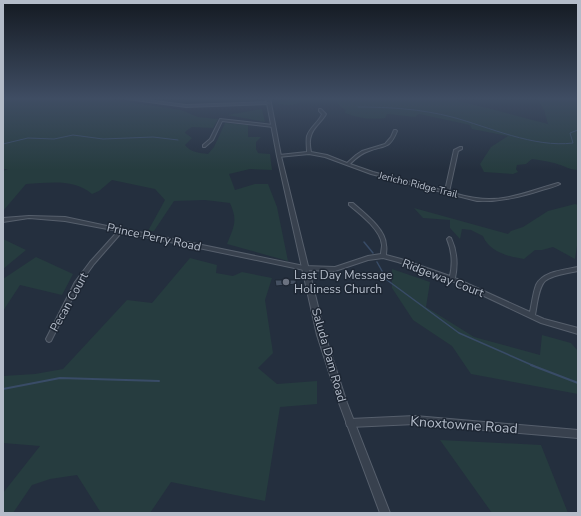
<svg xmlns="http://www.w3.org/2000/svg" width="581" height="516" viewBox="0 0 581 516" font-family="'Nunito Sans',sans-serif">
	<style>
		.green { fill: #263c3f }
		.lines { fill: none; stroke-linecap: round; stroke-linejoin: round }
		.stream-far2 { stroke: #394c67; stroke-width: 1 }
		.stream-far1 { stroke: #394c67; stroke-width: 1.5 }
		.stream { stroke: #394c67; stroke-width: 2 }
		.building { fill: #455162; stroke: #1f2835 }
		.minor-casing { stroke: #565f6c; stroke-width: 2 }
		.tertiary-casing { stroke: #565f6c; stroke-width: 2 }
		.secondary-casing { stroke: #565f6c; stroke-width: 2 }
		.minor { fill: #38414e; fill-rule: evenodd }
		.tertiary { fill: #38414e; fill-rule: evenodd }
		.secondary { fill: #465061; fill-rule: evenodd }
		.worship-dot { fill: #6b7280; stroke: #1d2633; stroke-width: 1.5 }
		.labels { text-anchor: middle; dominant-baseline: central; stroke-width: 3; stroke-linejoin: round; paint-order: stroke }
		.far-street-label { font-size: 10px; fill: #b4bcc9; stroke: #1d2633 }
		.street-label { font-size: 12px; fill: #b4bcc9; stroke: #1d2633 }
		.poi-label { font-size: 12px; fill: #b4bcc9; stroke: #1d2633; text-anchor: start }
		.near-street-label { font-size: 14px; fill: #b4bcc9; stroke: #1d2633 }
	</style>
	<rect width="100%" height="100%" fill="#242f3e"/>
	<!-- green -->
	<path class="green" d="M3 98H101L181 110 198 117 218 119 213 128 192 127 186 131 185 133 192 138 185 145C190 152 199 153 208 154L214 147 225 123 248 125V137H261L256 142V149L258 153 270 154 272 170 250 169 229 174 235 190 255 184H268L277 207 288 261 227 244C234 226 238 221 230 203L205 200 174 201 154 231H148L165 200 155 189 112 180 99 191 92 194C73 178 49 183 26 184L3 211V171L8 169H3Z
		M176 98H257L256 100 200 101Z
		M301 98H448L548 124 544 110 537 98H578V170C569 170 563 165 554 163 547 161 539 160 532 159L526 164 517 165 516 169 518 172 513 174 484 172 480 164 491 147 508 136 472 129 470 125 419 114 415 117 387 114 385 118C372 120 357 118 345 113L346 110 341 107 337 102 323 99 299 101V103L291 105 278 104 279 102Z
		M262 109 265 122 227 115Z
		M575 204 578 205V239L575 259 553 247 542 250H535L524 259C510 257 489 252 483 236L471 230 462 229 460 239 450 228V220L423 218 414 208 508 234 511 231 523 227 548 211Z
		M3 239 26 250 3 269Z
		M36 257 73 274 62 295 20 285 3 311V279Z
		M190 258 217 265 216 273 233 276 242 272 272 278 265 300 273 353 258 368 277 384 317 381V404L280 407 265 501 171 482 150 513H101L77 475 50 479 32 485 13 513H3V493L40 446 3 443V376L35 374 63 369 127 300 152 303Z
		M392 269 430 282 426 307 474 337 540 355 542 335 571 343 578 351V394L471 374 452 346 413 320 392 288Z
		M440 440 541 445 568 513H492Z"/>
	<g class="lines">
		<!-- stream-far2 -->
		<path class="stream-far2" d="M358 107C389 107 421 109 452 117 489 127 534 148 573 143L570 133 578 130
			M3 144 28 138 54 139 73 135 103 139 153 137 178 140"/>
		<!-- stream-far1 -->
		<path class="stream-far1" d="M364 242 373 253
			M377 262 387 280 459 333 534 366"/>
		<!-- stream -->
		<path class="stream" d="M531 365 578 383
			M3 389 60 378 159 381"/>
	</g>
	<!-- building -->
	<path class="building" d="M275 280H296V284L276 286Z"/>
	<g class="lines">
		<!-- minor casing -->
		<g class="minor-casing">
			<path id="minor" d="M319 109H321L326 114C322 122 313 127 311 136 309 141 310 147 311 152L327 155 347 163 356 155 362 151 385 144 391 137 394 130H396L397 131C390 149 385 145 369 151 362 153 356 158 350 164L373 172 445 191 454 150 460 147H462V149L458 151 449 192C458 194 467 197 476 198 504 203 532 190 558 183L560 184C555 187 548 188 542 190 521 197 500 202 477 201L371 174 325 157 309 154 278 157V155H279L307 152C307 147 306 141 307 136 310 127 319 122 322 114L319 111Z
				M220 119 273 125 275 126 273 127 222 121 213 140 205 147H203V145L210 139Z
				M349 203H353C364 213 386 229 386 245 387 248 386 252 386 255L401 259 450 276C453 263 452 251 447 239L449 237 451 238C457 251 458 264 455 278L530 312C532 303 533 293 536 285 543 271 564 270 578 267V271C569 273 552 275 545 281 538 288 537 306 535 315L544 319 578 328V334L541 323 450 280 398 262 383 258 368 260 335 271 304 270 122 232 94 264 79 285 51 341 49 342 47 341 46 339 75 282 90 262 118 231 65 221 29 218 3 222V218L29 216 65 217 121 229 122 228 124 229 304 266 335 267 368 256 381 254C381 251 382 248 382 245 381 230 360 214 349 205Z
				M415 416 578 430V438L415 424 350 427 347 426 346 423 347 420 350 419Z"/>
		</g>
		<!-- tertiary casing -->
		<g class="tertiary-casing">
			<path id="tertiary" d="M266 98H270L281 156 325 335 347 403 390 513H380L339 403 317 335 277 156Z"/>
		</g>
		<!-- secondary casing -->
		<g class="secondary-casing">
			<path id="secondary" d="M125 98H132L186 105 269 102 271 103 269 104 186 107 127 99Z"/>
		</g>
		<!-- minor -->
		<use href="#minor" class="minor"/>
		<!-- tertiary -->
		<use href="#tertiary" class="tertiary"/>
		<!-- secondary -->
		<use href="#secondary" class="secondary"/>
	</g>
	<!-- sky -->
	<linearGradient id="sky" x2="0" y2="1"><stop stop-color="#141a22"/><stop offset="0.58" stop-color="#3f4d63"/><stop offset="1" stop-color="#3f4d63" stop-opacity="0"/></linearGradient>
	<rect width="581" height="170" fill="url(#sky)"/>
	<!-- markers -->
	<circle class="worship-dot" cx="286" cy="282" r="4"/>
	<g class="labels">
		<!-- far-street labels -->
		<g class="far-street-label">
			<text transform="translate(418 185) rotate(14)">Jericho Ridge Trail</text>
		</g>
		<!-- street labels -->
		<g class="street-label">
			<text transform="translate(154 237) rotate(12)">Prince Perry Road</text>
			<text transform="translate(443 278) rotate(21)">Ridgeway Court</text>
			<text transform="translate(69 302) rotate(-61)">Pecan Court</text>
			<text transform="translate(329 355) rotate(74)">Saluda Dam Road</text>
		</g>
		<!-- poi labels -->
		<g class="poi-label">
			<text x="294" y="275">Last Day Message<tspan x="294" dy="14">Holiness Church</tspan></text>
		</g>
		<!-- near-street labels -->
		<g class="near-street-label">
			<text transform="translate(464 425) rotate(4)">Knoxtowne Road</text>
		</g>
	</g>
	<!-- border -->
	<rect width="581" height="516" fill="none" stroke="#b4bcc9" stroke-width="8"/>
</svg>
